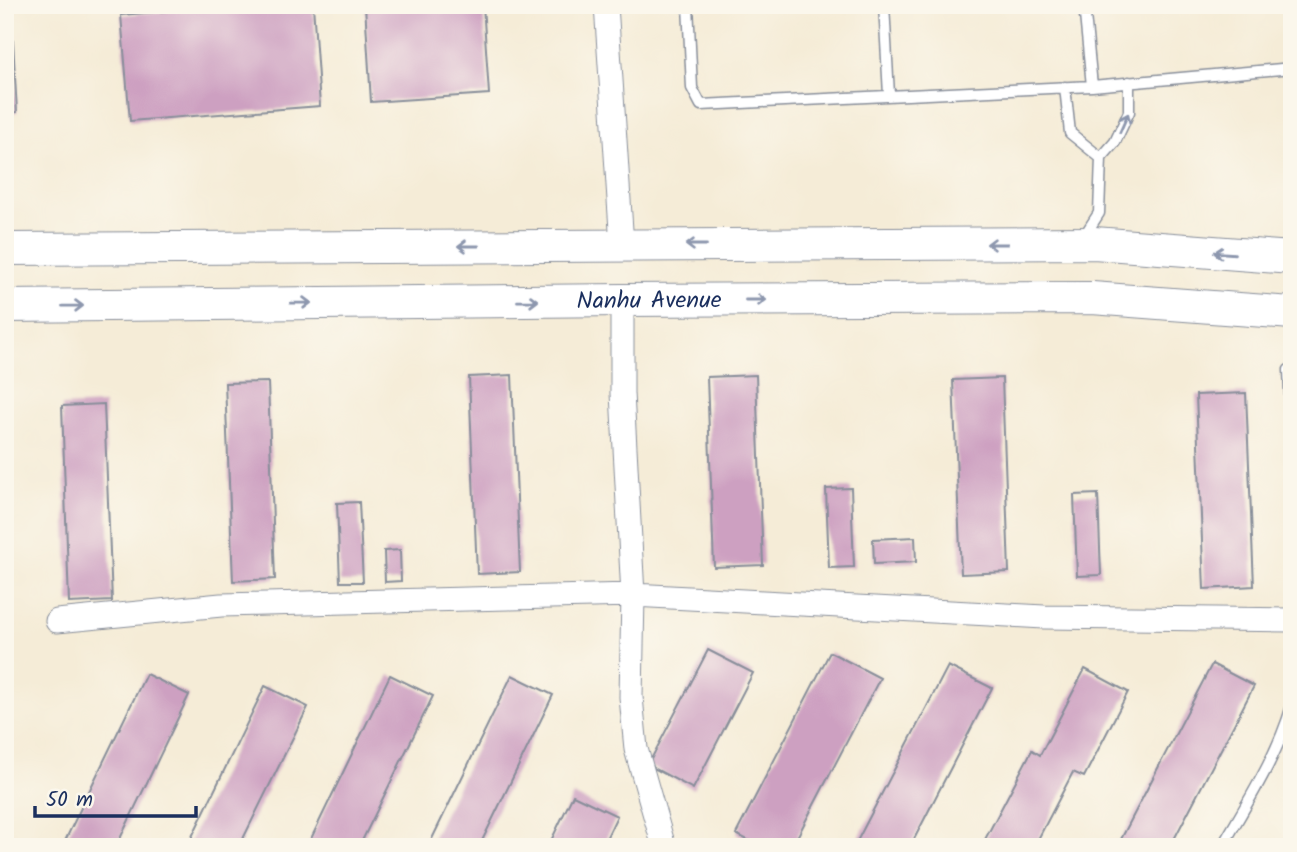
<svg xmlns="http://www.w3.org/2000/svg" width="1297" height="852" viewBox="0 0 1297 852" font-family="Kalam,sans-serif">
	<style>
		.building { fill: #cda0c1 }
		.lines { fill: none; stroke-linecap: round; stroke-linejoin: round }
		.lane-casing { stroke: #888e9a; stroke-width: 13 }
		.street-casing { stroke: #888e9a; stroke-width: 25 }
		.secondary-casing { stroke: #888e9a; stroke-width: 34 }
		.lane { stroke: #fff; stroke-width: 10 }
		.street { stroke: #fff; stroke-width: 23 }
		.secondary { stroke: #fff; stroke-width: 32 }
		.oneway { stroke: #8d97ae }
		.labels { text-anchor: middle; stroke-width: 5; stroke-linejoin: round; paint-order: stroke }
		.street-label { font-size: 24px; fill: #1b2f5e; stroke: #fbf7ec }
	</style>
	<rect width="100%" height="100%" fill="#fbf7ec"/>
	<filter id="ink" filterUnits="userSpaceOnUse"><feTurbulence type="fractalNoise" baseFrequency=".0143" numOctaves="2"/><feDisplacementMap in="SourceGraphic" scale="14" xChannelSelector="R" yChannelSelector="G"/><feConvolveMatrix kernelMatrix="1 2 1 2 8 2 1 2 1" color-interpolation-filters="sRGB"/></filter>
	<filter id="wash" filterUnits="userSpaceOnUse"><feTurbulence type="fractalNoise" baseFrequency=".00686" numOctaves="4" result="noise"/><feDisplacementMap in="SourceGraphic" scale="28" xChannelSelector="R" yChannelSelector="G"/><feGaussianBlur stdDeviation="1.57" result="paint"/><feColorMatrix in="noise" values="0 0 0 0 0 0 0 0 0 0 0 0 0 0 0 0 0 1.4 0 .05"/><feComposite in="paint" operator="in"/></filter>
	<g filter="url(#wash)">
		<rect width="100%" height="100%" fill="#f5ecd7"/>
		<g id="blocks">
			<path class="building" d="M236 5H313L320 106 130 121 121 15Z
				M365 5H483L489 94 371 102Z
				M13 41 17 112 5 113V42Z
				M512 375 520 572 477 574 469 377Z
				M756 375 763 565 714 567 707 377Z
				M1002 378 1009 572 961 574 953 380Z
				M268 382 275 579 233 581 225 383Z
				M1246 393 1254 586 1204 589 1196 395Z
				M104 404 112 601 69 603 62 406Z
				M851 488 854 567 829 568 826 489Z
				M1098 494 1101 575 1077 576 1074 495Z
				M359 502 363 582H340L337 503Z
				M915 537 916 562 874 564 873 539Z
				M400 550 401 581 385 582 384 551Z
				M708 650 753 673 693 789 648 765Z
				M830 652 880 678 792 847H761L736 834Z
				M1212 664 1254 686 1170 847H1110L1113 842 1118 845Z
				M948 666 992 688 928 812 910 847H854Z
				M1085 669 1128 692 1084 777 1073 772 1034 847H981L1032 750 1040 755Z
				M146 674 189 695 116 847H62Z
				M390 675 433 696 359 847H307Z
				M512 675 553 695 479 847H428Z
				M265 686 308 707 239 847H187Z
				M573 795 617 816 602 847H548Z"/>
		</g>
	</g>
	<g filter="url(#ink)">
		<use href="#blocks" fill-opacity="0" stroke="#888e9a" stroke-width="2"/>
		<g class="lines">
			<defs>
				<path id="lane" d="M688 5 692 88 701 105 1092 86
					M884 5 889 95
					M1084 5 1092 86 1292 68
					M1065 87 1070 133 1101 158
					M1083 238 1099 213 1101 158 1115 142 1129 112V82
					M1289 370 1292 440
					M1222 847C1248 801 1277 757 1292 706"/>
				<path id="street" d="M606 5 622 245
					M622 300V393L633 595 631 697 636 749 664 847
					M57 621 221 605 633 595 1044 617 1292 620"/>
				<g id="secondary">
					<path d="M5 249 1094 243 1292 258"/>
					<path id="s1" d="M5 306 622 300 1092 298 1292 313"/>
				</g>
			</defs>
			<use href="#lane" class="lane-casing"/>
			<use href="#street" class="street-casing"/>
			<use href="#secondary" class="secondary-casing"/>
			<use href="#lane" class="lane"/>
			<use href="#street" class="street"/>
			<use href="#secondary" class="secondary"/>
		</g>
		<defs><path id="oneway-shaft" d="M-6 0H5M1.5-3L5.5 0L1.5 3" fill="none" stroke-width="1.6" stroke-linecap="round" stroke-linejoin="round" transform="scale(1.75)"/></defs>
		<g class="oneway">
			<use href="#oneway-shaft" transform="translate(1124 123) rotate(-66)"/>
			<use href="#oneway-shaft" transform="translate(997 244) rotate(180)"/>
			<use href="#oneway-shaft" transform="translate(696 245) rotate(180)"/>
			<use href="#oneway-shaft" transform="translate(468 246) rotate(180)"/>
			<use href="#oneway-shaft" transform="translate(1224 253) rotate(-176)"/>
			<use href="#oneway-shaft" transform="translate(756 300)"/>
			<use href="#oneway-shaft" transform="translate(528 301) rotate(-1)"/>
			<use href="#oneway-shaft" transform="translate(301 303) rotate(-1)"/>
			<use href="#oneway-shaft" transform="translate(73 306) rotate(-1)"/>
		</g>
	</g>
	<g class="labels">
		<g class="street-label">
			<text dy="8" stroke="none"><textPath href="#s1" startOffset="644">Nanhu Avenue</textPath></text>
		</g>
	</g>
	<rect width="1297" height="852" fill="none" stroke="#fbf7ec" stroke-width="28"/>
	<path d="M35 806v10h161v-10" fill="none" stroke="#1b2f5e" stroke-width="3.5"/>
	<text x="46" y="806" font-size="21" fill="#1b2f5e" stroke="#fbf7ec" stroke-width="5" paint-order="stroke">50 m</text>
</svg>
